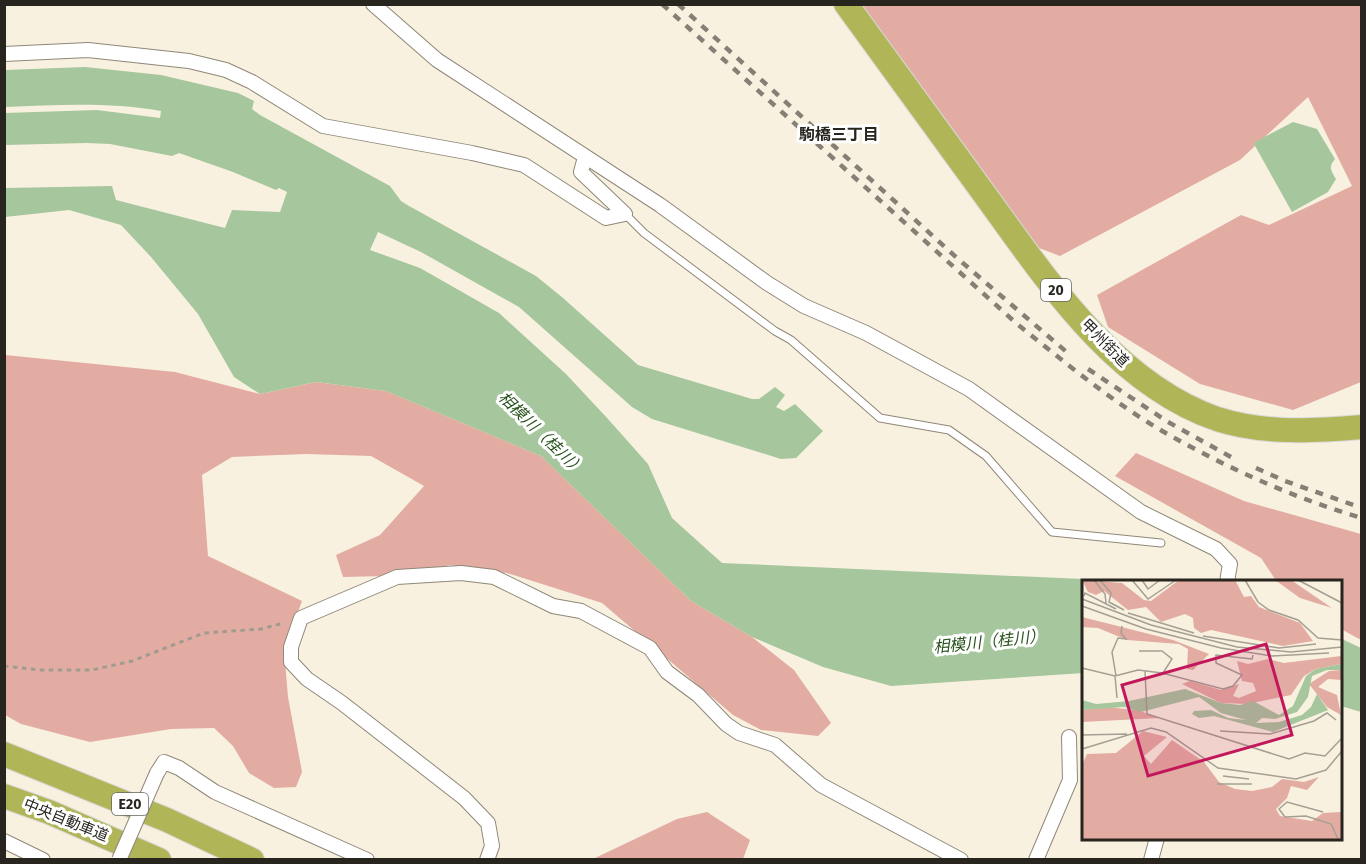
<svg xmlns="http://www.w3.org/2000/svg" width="1366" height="864" viewBox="0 0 1366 864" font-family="'Fira Sans','Noto Sans JP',sans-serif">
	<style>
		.forest { fill: #e3aca2 }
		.water { fill: #a6c69d }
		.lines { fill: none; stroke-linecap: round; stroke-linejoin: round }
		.lane-casing { stroke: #8f8778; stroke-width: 9 }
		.street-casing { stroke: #8f8778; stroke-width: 16 }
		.highway-casing { stroke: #d8d8d7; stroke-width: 26 }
		.path { stroke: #a09b8e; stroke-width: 3; stroke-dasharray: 4.5 4.5; stroke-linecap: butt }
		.lane { stroke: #fff; stroke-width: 7 }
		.street { stroke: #fff; stroke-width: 14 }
		.highway { stroke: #b0b657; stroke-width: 24 }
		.rail { stroke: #858075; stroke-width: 4.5; stroke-dasharray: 8 8; stroke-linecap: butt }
		.street-bridge-casing { stroke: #8f8778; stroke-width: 16; stroke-linecap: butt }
		.street-bridge { stroke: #fff; stroke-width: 14 }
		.labels { text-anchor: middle; stroke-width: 6; stroke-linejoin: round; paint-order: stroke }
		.shield { fill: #fff; stroke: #686662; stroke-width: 1.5 }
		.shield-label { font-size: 14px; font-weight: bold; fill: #28251f }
		.street-label { font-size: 15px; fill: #28251f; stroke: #fff }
		.neighbourhood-label { font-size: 16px; font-weight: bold; fill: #28251f; stroke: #fff }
		.water-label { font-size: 16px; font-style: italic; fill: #27521b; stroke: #fff }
		.inset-road { fill: none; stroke: #a59f93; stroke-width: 1.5 }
		.view { fill: #c2185b; fill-opacity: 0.15; stroke: #c2185b; stroke-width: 3 }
		.inset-edge { fill: none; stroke: #28251f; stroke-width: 3 }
	</style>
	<rect width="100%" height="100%" fill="#f9f1e0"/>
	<path class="forest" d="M853 5H1361V382L1293 410 1200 384 1108 327 1097 295 1241 215 1269 225 1352 186 1308 97 1240 160 1060 256 1026 243Z
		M5 355 175 372 260 394 316 382 386 391 541 456 691 601 752 637 794 670 831 723 818 736 761 730 733 715 602 603 507 573 451 565 385 576 343 577 336 555 380 535 424 486 371 456 306 454 232 457 202 475 208 556 302 601 284 650 288 697 302 772 296 787 274 788 249 773 233 746 214 728 171 729 90 742 21 724 5 715Z
		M1136 453 1244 501 1361 534V640L1341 629 1340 582H1277L1261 558 1115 476Z
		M707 812 750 840 743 859H593L677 819Z"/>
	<path class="water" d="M85 67 161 75 238 93 254 101 252 109 260 115 390 186 401 201 409 206 536 276 563 298 638 365 752 399H759L775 387 785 395 776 407 784 411 795 404 823 431 796 458 781 459 652 419 632 407 519 307 421 252 378 232 370 250 420 268 499 313 566 374 608 419 648 464 672 518 722 563 1150 582H1084V673L891 686 823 667 752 637 691 601 541 456 386 391 316 382 260 394 234 377 198 314 151 257 121 225 69 210 5 217V188L112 186 116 200 225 228 232 210 280 212 287 192 279 188 276 190 233 172 179 153 172 156 110 144 87 143 5 145V113L97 110 160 118 161 111C109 102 57 105 5 107V70Z
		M1293 122 1317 129 1335 159C1328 167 1331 171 1336 179L1328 192 1292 212 1254 144 1255 142Z
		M1340 638 1361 648V712L1341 706Z"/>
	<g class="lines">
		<defs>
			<path id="lane" d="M625 214 644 233 775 331 791 340 880 418 949 430 986 456 1052 532 1161 543"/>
			<path id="street" d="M373 4 437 60 660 205 767 283 804 306 866 333 969 389 1141 512 1216 549 1230 564 1227 582
				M4 54 88 50 189 61 226 70 252 82 323 126 472 153 524 165 606 218 625 214
				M585 157 581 172 625 214
				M157 773 164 762 179 768 215 792 367 860
				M4 841 43 860
				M487 860 492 846 488 823 464 798 342 703 307 679 291 662V647L301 618 397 577 461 573 494 577 553 606 581 611 650 648 667 672 698 695 726 724 739 733 775 745 821 785 961 860
				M1036 860 1070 780 1069 737
				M1151 860 1157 838"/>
			<path id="highway" d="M846 4C890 64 934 124 977 184 1041 271 1110 382 1217 419 1264 434 1313 431 1362 427
				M4 754 167 820 252 860
				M4 796 49 812 159 860"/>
		</defs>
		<use href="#lane" class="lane-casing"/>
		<use href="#street" class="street-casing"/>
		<use href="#highway" class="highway-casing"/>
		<path class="path" d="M4 666 40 670H92L132 661 204 633 261 629 284 623"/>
		<use href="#lane" class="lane"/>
		<use href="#street" class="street"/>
		<use href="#highway" class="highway"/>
		<path class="rail" d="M662 4 1016 323C1063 361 1111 401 1164 432 1225 467 1293 498 1362 518
			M678 4 957 258 1069 354
			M1088 369 1168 422 1231 457
			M1256 468 1285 481 1362 508"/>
		<defs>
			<path id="street-bridge" d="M119 860 157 773"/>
		</defs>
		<use href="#street-bridge" class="street-bridge-casing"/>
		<use href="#street-bridge" class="street-bridge"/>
	</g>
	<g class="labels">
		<g class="shield">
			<rect x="1041" y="279" width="30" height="22" rx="4.5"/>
			<rect x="112" y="793" width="36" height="22" rx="4.5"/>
		</g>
		<g class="shield-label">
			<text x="1056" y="295">20</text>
			<text x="130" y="809">E20</text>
		</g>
		<g class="street-label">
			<text transform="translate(1105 343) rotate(45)" y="5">甲州街道</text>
			<text transform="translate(66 820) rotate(22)" y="5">中央自動車道</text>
		</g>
		<g class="neighbourhood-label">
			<text x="839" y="140">駒橋三丁目</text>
		</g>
		<g class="water-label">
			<text transform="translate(542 433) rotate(44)" y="6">相模川（桂川）</text>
			<text transform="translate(989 641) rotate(-6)" y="6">相模川（桂川）</text>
		</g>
	</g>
	<g transform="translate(1082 580)">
		<rect width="260" height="260" fill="#f9f1e0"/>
		<path d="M0 0 40 3 62 20 69 21 97 0H153L162 17 169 16 177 27 218 43 231 61 201 66 129 50 119 53 112 48 111 38 103 34 79 42 64 27 46 30 22 11 14 15 6 12ZM193 0H209L250 28 218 18ZM0 37 91 60 127 74 111 90 105 89 106 69 97 64 45 60 16 48 0 47ZM259 76V84L234 89 222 96 209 115 165 124 139 123 100 104 108 101 139 110 157 104 151 116 157 118 174 111 171 103 160 101 155 81 166 84 186 79 202 83ZM259 90V100L246 99 236 107 255 115 259 135 245 127 227 104 247 91ZM24 127 55 130 78 138 0 142V130ZM61 151 85 157 62 176 69 184 90 160 122 182 137 202 153 209 170 211 190 207 200 199 222 202 237 197 225 210 209 206 205 218 194 229 198 236 230 241 241 233 259 232V259H0V185L5 174 34 173Z" fill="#e3aca2"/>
		<path d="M259 84V90H245L230 96 226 117 215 132 193 139 180 138 174 143 197 142 220 135 229 127 235 114 246 130 191 152 132 136 117 138 110 134 112 131 129 130 146 138 164 140 139 133 117 117 59 132 42 127 0 130V120L14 124 47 121 103 109 139 123 158 125 171 121 197 135 211 126 224 96 234 89Z" fill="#a6c69d"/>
		<path class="inset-road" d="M12 0 23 14 24 23M18 0 29 13 27 22 42 30M50 0 66 19 94 0M60 0 66 9 78 0M163 0 176 22 187 30 216 40 236 58 260 60M216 0 260 23M2 16 3 13 34 29M0 19 69 45 155 67 209 72 260 67M0 26 64 49 139 68 190 76 247 73M46 33 112 53M121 56 197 68 234 64M57 71H80L90 79 81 93M0 88 33 96 56 90 80 93 141 109 151 106 160 95 134 83V75L170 79 171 75M63 91 65 134 207 179 223 173 243 176 260 158M33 96 35 118M34 96 30 72 36 58 44 59 39 53 40 46M138 151 188 154 232 141 245 133 254 140M0 155 45 154M0 169 69 148 84 152 136 188 214 199 244 190 260 171M141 196 167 199M135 204H170M241 232 205 222 197 229 203 237 224 236 249 244 256 259"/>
		<path class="view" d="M184 64 210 155 66 196 40 105Z"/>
		<rect width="260" height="260" class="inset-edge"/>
	</g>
	<rect width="1366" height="864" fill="none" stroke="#28251f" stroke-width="12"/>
</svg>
